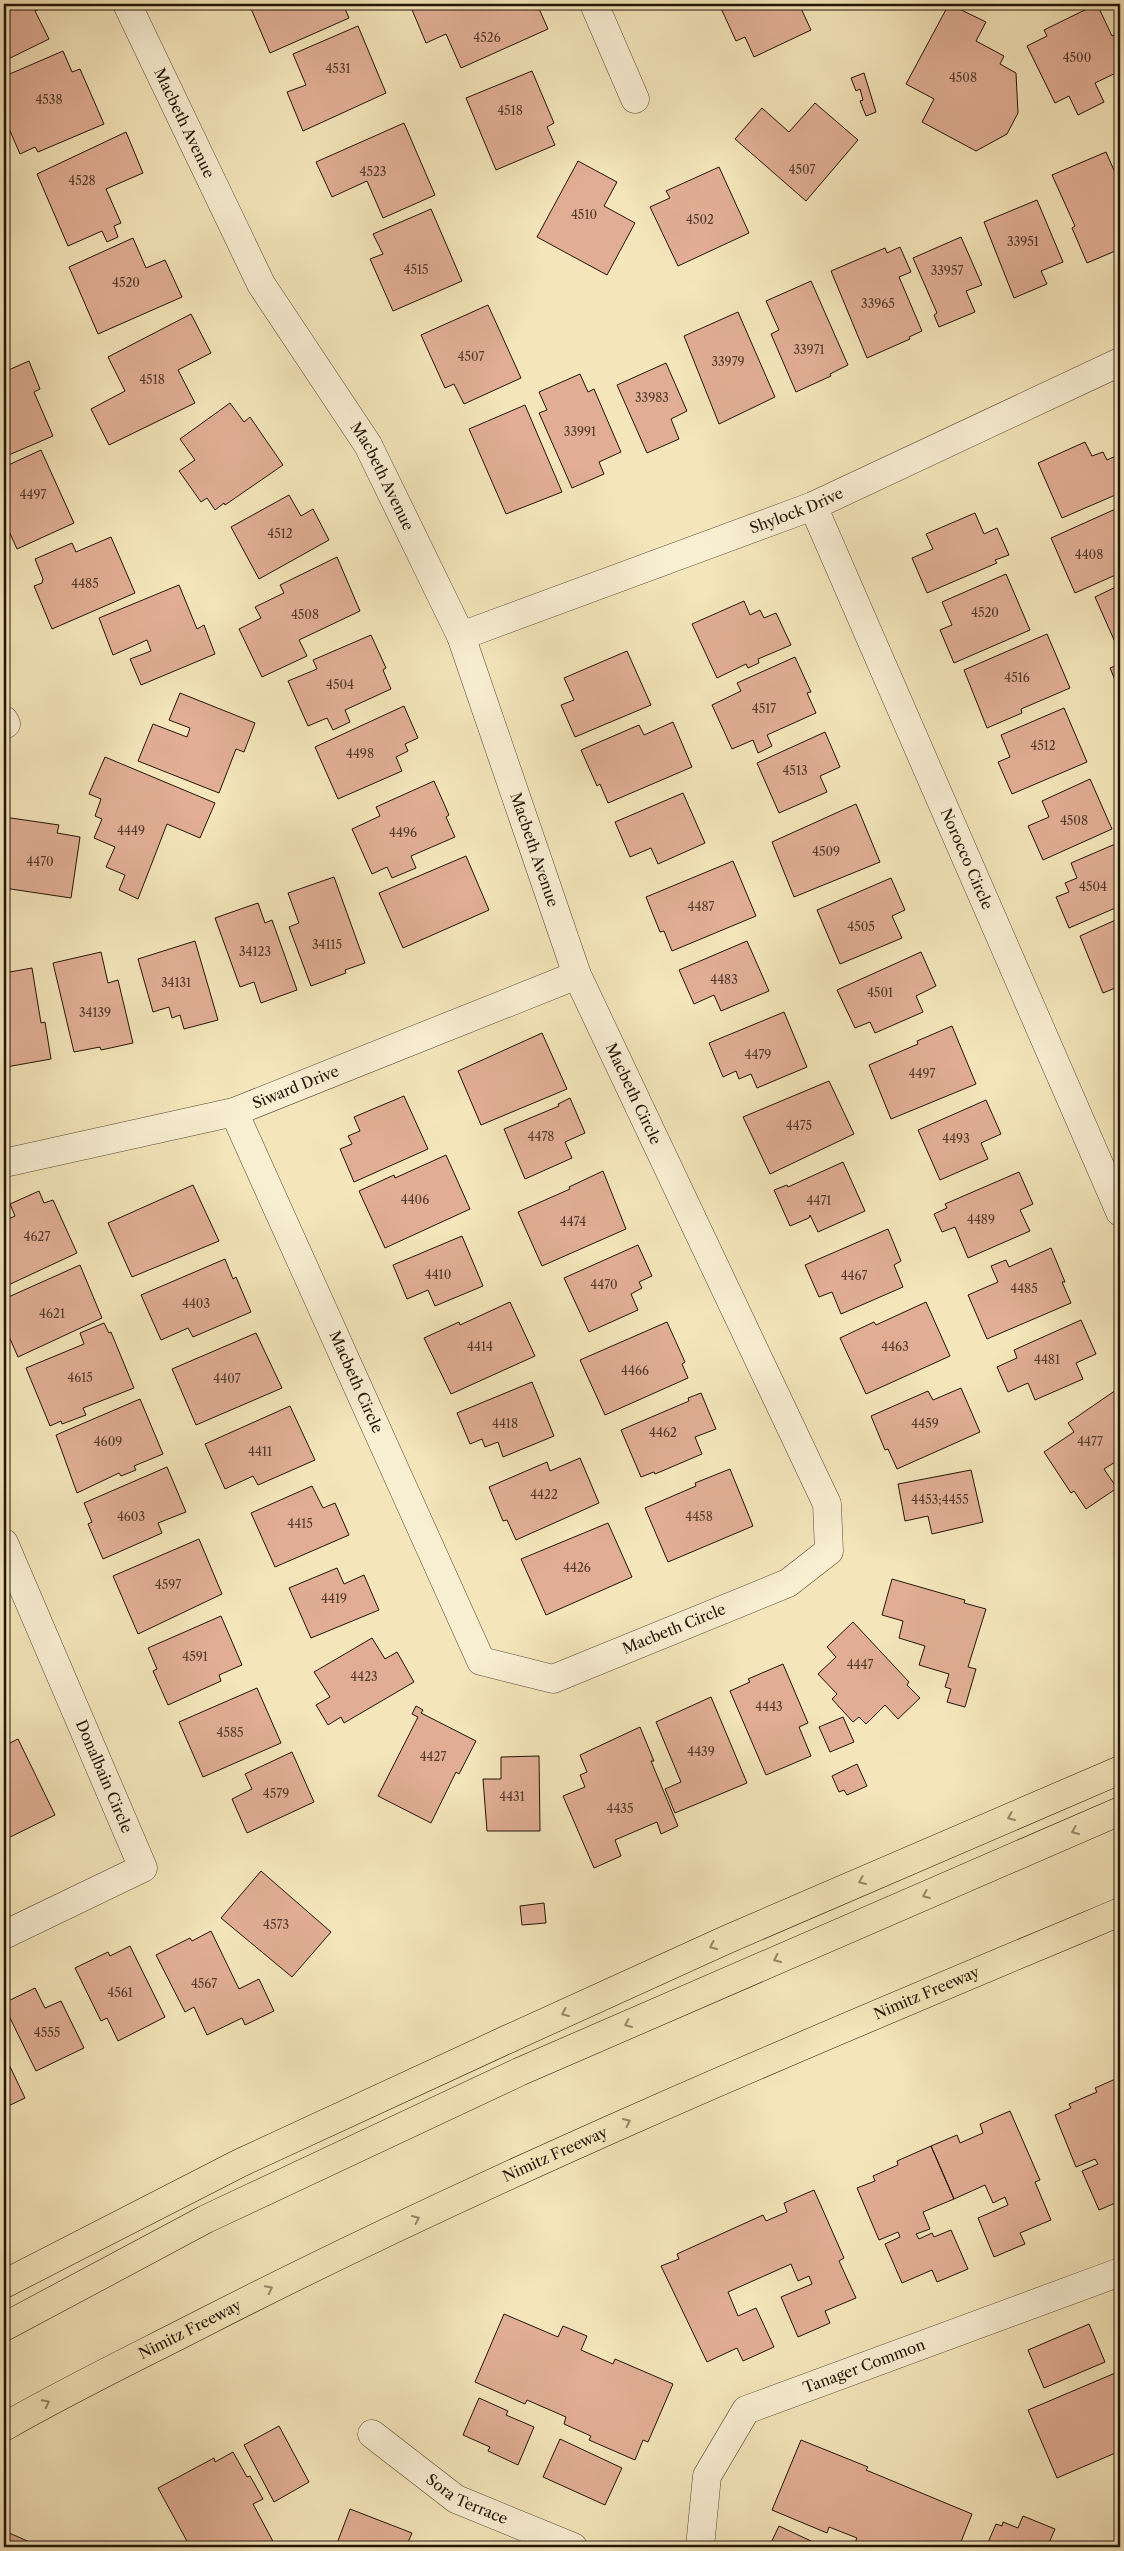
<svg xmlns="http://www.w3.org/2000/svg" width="1124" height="2551" viewBox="0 0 1124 2551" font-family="'Libre Caslon Text',serif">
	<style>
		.building { fill: #e1ae95; stroke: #221508 }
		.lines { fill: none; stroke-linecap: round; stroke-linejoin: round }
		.minor-casing { stroke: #564934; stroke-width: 29 }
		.motorway-casing { stroke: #221508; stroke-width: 29 }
		.minor { stroke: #f8eed2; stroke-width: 28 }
		.motorway { stroke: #f4e5ba; stroke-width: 28 }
		.oneway { stroke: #96876a }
		.labels { text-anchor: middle; stroke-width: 4; stroke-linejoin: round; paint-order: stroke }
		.number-label { font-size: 12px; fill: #523b2b }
		.street-label { font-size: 15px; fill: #221508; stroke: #f8eed2 }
	</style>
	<rect width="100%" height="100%" fill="#f4e5ba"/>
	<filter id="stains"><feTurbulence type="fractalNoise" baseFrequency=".004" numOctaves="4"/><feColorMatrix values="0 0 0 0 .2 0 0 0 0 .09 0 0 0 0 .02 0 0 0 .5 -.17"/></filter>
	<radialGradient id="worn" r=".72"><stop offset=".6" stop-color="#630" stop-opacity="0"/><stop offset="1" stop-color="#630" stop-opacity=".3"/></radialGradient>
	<path class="building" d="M4 4H50L35 11 49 39 4 61Z
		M249 4H343L349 18 270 53Z
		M412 4H495L497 10 511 4H537L548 29 461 68 446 34 426 43 410 5Z
		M719 4H799L811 30 754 57 745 37 736 41Z
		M949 4 986 22 976 41 1004 56 1000 64 1016 73 1018 113 1007 134 976 151 922 122 934 99 906 84Z
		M1097 4 1112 36 1120 32V71L1095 83 1104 102 1078 115 1069 96 1055 103 1027 46 1047 36 1044 30Z
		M358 26 386 93 303 131 287 92 306 85 293 54Z
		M63 51 72 72 80 69 104 124 38 152 35 147 20 154 4 117V84L8 82 5 76Z
		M532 71 554 123 547 127 555 145 496 170 466 98Z
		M864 73 876 112 866 116 860 101 863 100 860 89 856 91 851 78Z
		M815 103 858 140 806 201 735 139 762 108 789 132Z
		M404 123 435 195 383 218 367 181 332 197 316 162Z
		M126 132 143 173 106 189 121 223 114 226 118 237 107 242 102 231 68 246 37 174Z
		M1106 152 1120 184V249L1087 263 1072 228 1075 226 1052 175Z
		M578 161 617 182 604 206 635 223 607 275 537 237Z
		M719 167 749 233 678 266 650 207 670 198 666 191Z
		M1037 200 1063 262 1041 271 1047 284 1014 298 984 222Z
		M431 209 462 281 393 311 370 259 383 254 373 234Z
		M961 237 982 285 966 291 975 312 939 327 934 315 937 313 913 258Z
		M133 238 146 268 165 260 182 297 98 334 69 267Z
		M900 247 911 272 899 277 922 331 909 337 910 339 867 358 831 271 885 248 887 253Z
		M811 281 848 365 830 374 831 376 796 392 771 334 779 330 766 301Z
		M488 305 521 378 464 404 454 384 445 388 421 335Z
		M738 312 775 397 719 424 684 336Z
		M191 314 211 353 178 370 195 403 109 445 91 409 125 391 108 357Z
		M29 361 40 389 34 392 53 436 4 457V372Z
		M666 363 687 411 671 419 679 439 647 453 617 385Z
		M580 374 588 392 594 389 621 452 599 462 604 474 572 488 539 413 547 410 539 392Z
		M230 403 244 422 250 417 283 465 225 505 224 503 215 510 207 498 201 502 179 471 195 460 180 439Z
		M525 405 562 492 506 514 469 429Z
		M1085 442 1092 456 1103 452 1107 460 1120 454V493L1062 518 1038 463Z
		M41 450 74 523 17 549 8 529 4 531V467Z
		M289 495 301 516 313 509 329 540 259 579 231 527Z
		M1120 507V573L1075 593 1051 538Z
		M975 513 984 534 997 528 1009 555 995 560 997 563 927 593 912 558 933 549 926 534Z
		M111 537 135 593 52 629 34 586 42 583 43 579 35 559 72 543 76 552Z
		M337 557 360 611 299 640 307 656 262 677 239 629 261 618 255 607 284 593 280 585Z
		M1006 574 1030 630 954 663 940 630 952 625 942 602Z
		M179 585 197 629 204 625 215 654 141 685 130 659 151 651 147 640 113 655 99 618Z
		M1120 585V650L1119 651 1095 597Z
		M744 601 750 615 760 610 764 618 776 613 791 645 758 659 759 663 748 668 746 664 717 678 692 624Z
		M1047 634 1070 688 1021 709 1022 713 987 728 964 670Z
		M371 635 386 668 383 670 391 689 345 710 350 722 333 730 327 718 308 726 288 681 317 669 313 660Z
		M627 651 651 705 575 737 561 705 574 700 564 678Z
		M795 657 811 692 807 693 816 713 767 735 772 746 758 753 753 740 732 749 712 705 741 691 737 683Z
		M1120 664V692L1110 668Z
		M180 693 255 723 244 752 236 749 219 793 138 761 153 724 187 737 190 728 169 720Z
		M404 706 418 738 405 744 408 751 396 757 402 771 338 799 315 747Z
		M1064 708 1087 762 1012 794 998 762 1010 757 1001 735Z
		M673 722 692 767 608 803 600 784 597 786 581 750 639 725 644 735Z
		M825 732 840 767 820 776 827 792 779 813 757 763Z
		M105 757 215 803 200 838 167 824 138 899 119 890 125 875 106 867 115 847 94 838 102 819 95 816 101 799 89 794Z
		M1090 779 1112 829 1043 860 1028 826 1049 817 1042 801Z
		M434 781 449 815 446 817 455 837 411 856 416 868 392 878 387 867 372 874 352 829 380 816 376 807Z
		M683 793 705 843 658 864 651 848 630 857 615 822Z
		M856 804 880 862 794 897 772 842Z
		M4 817 59 825 57 833 80 837 71 898 4 888Z
		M1120 842V906L1069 928 1056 897 1069 892 1065 883 1077 878 1071 863Z
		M466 856 489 910 403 948 379 893Z
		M733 861 756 916 672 951 664 931 660 932 646 897Z
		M334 877 365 963 345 970 346 973 311 986 289 927 299 923 288 893Z
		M891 878 905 910 892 916 902 938 840 964 817 910Z
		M258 903 265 923 272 920 297 990 261 1003 254 982 240 987 215 918Z
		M1120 918V986L1103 993 1080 936Z
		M195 941 218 1020 184 1029 180 1015 172 1018 169 1007 153 1012 138 959Z
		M747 941 769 991 721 1011 714 995 694 1004 679 970Z
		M101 952 108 983 118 980 133 1043 101 1050 100 1047 74 1052 53 963Z
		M921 952 936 986 916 996 923 1012 875 1033 870 1022 855 1028 837 990Z
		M32 968 41 1023 45 1022 51 1059 6 1067 4 1066V973Z
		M784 1012 807 1067 757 1088 751 1074 739 1079 736 1071 723 1077 709 1043Z
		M952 1026 976 1084 891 1119 869 1065 918 1044 917 1041Z
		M542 1033 567 1089 481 1125 458 1071Z
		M829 1081 854 1134 770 1174 743 1117Z
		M404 1096 428 1149 354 1182 340 1149 352 1144 348 1136 360 1131 354 1117Z
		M570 1098 585 1133 565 1142 572 1158 525 1179 504 1129 559 1106 558 1104Z
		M986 1100 1001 1134 981 1143 988 1159 940 1180 918 1130Z
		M446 1155 470 1209 385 1248 359 1191 394 1175 395 1178Z
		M843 1162 865 1211 818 1232 810 1215 809 1218 790 1226 774 1190 787 1185 788 1187Z
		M603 1171 626 1229 542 1266 518 1212 570 1189 569 1187Z
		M1019 1172 1033 1204 1020 1210 1030 1231 968 1258 955 1227 942 1232 934 1214 947 1208 945 1204Z
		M193 1185 219 1241 132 1277 108 1223Z
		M39 1191 44 1203 53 1200 77 1253 4 1287V1221L15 1216 10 1204Z
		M888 1229 901 1261 894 1265 903 1287 841 1314 832 1292 819 1297 805 1265Z
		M462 1236 483 1286 435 1306 428 1290 407 1299 393 1265Z
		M638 1245 652 1276 639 1282 642 1288 631 1294 638 1310 589 1332 564 1278Z
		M1051 1248 1065 1282H1062L1071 1303 987 1339 968 1295 998 1282 991 1266 1006 1260 1009 1267Z
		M225 1259 233 1279 236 1277 251 1312 193 1337 188 1328 161 1340 141 1295Z
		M80 1265 102 1318 18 1357 4 1325 6 1322 4 1317V1299Z
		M510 1302 535 1356 451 1394 424 1338 459 1322 460 1325Z
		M926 1302 950 1356 866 1394 840 1338 874 1322 876 1325Z
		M1081 1320 1096 1354 1076 1363 1083 1379 1035 1400 1028 1383 1008 1392 997 1367 1017 1358 1014 1350Z
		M667 1322 685 1362 682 1364 688 1378 605 1415 580 1360Z
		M104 1323 109 1333 111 1332 134 1388 83 1408 86 1415 62 1424 61 1421 50 1426 26 1368 84 1344 80 1333Z
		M256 1333 282 1388 196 1425 172 1369Z
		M532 1382 554 1436 503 1457 498 1442 485 1447 482 1439 470 1444 457 1413Z
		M961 1388 980 1432 897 1469 888 1449 885 1450 871 1416 928 1391 933 1400Z
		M1116 1390 1120 1396V1459L1104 1469 1117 1488 1086 1509 1074 1491 1071 1493 1044 1452 1074 1432 1068 1423Z
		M701 1393 716 1429 695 1437 702 1454 655 1474 654 1472 641 1477 621 1430 689 1401 688 1398Z
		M140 1399 163 1454 134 1466 136 1470 121 1476 119 1473 77 1493 56 1435Z
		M290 1406 315 1460 258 1485 253 1476 225 1489 205 1444Z
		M580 1458 599 1503 516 1540 507 1520 503 1521 489 1487 547 1462 550 1471Z
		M167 1467 186 1512 158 1523 162 1533 103 1559 88 1524 92 1522 84 1503Z
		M730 1469 753 1526 668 1562 645 1508 696 1486 695 1483Z
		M971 1470 983 1522 932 1534 928 1516 905 1521 898 1484Z
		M312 1486 323 1508 335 1503 349 1535 275 1567 251 1513Z
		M608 1523 632 1577 546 1615 521 1559Z
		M199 1539 222 1594 138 1634 113 1576Z
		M337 1568 344 1584 364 1575 379 1610 311 1638 289 1588Z
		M892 1579 965 1600 964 1603 986 1609 968 1667 976 1669 965 1707 947 1702 951 1689 945 1687 949 1674 919 1665 925 1646 899 1638 903 1621 882 1615Z
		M221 1616 242 1665 219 1675 221 1681 168 1705 153 1671 157 1669 148 1648Z
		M853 1622 909 1682 907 1685 920 1698 898 1719 885 1705 866 1724 859 1717 853 1722 832 1699 837 1694 818 1674 836 1657 827 1647Z
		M1117 1628H1120V1650H1115Z
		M372 1638 385 1659 397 1652 414 1682 344 1723 341 1717 328 1725 316 1705 330 1697 314 1672Z
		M783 1664 808 1723 799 1727 811 1756 766 1775 730 1691 750 1682 748 1679Z
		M257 1688 281 1743 203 1777 179 1722Z
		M711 1697 747 1783 675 1813 665 1789 681 1782 656 1722Z
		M416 1706 423 1710 421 1713 476 1741 459 1774 456 1772 431 1823 378 1796 418 1717 412 1714Z
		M843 1717 854 1742 830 1752 819 1727Z
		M640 1727 654 1761H651L678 1826 661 1834 657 1822 615 1840 621 1856 594 1868 563 1796 585 1787 580 1775 587 1772 580 1755Z
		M18 1739 55 1815 4 1840V1746Z
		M292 1752 314 1802 247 1833 232 1799 252 1789 245 1774Z
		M539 1756 540 1831H487L483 1779H501V1757Z
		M857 1764 867 1786 847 1795 844 1790 839 1792 832 1776Z
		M261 1871 331 1932 292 1977 221 1918Z
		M544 1903 546 1923 522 1925 520 1906Z
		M211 1931 239 1989 259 1979 274 2011 245 2025 242 2018 207 2035 194 2007 185 2012 156 1955 190 1938 192 1941Z
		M130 1946 165 2017 118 2041 107 2018 101 2021 75 1968 108 1952 110 1956Z
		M35 1988 45 2008 61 2001 84 2048 36 2071 9 2016 6 2018 4 2012V2003Z
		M4 2054 25 2098 4 2108Z
		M1120 2077V2160L1115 2161 1120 2170V2201L1099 2210 1082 2171 1098 2164 1095 2159 1076 2167 1055 2115 1071 2108 1069 2104 1097 2092 1095 2088Z
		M1010 2111 1040 2180 1035 2182 1051 2220 1020 2233 1025 2244 994 2257 978 2218 1008 2205 1005 2197 993 2203 985 2185 954 2199 931 2146 957 2135 960 2143 983 2133 980 2124Z
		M931 2146 954 2199 923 2212 930 2229 916 2234 919 2239 932 2233 934 2237 951 2230 968 2269 937 2282 932 2270 902 2283 885 2244 900 2237 898 2232 879 2240 857 2188 875 2181 873 2176 898 2165 897 2161Z
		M814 2190 844 2258 839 2261 856 2298 825 2311 830 2323 798 2337 781 2297 812 2284 809 2276 798 2281 791 2264 728 2292 738 2316 756 2308 774 2347 743 2361 737 2348 707 2362 661 2266 679 2259 677 2254 763 2215 766 2221 787 2212 784 2203Z
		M504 2314 558 2337 563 2326 587 2336 581 2350 613 2364 615 2359 673 2384 648 2442 643 2440 635 2460 589 2440 591 2436 564 2424 566 2417 527 2400 525 2404 475 2382Z
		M1089 2324 1105 2362 1044 2388 1028 2350Z
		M1120 2371V2451L1057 2478 1028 2410Z
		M479 2398 508 2411 506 2415 534 2427 518 2465 488 2451 490 2447 463 2435Z
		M279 2426 309 2482 274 2502 244 2445Z
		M560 2439 622 2468 605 2505 543 2477Z
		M801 2440 868 2467 866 2470 972 2514 959 2547H853L857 2538 829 2527 827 2533 772 2510Z
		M233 2452 247 2477 250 2476 263 2499 253 2504 276 2547H184L183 2545 188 2543 158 2488 214 2458 215 2462Z
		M350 2509 412 2533 406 2547 336 2546Z
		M1023 2516 1055 2529 1049 2543 1059 2547H986L996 2524 1002 2526 1003 2522 1018 2528Z
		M779 2526 811 2541 809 2545 813 2547H769Z
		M7 2532 41 2547H4Z"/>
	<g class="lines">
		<defs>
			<g id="minor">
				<path id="s1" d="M127 4 261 284 368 445 461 636 577 975 827 1504 829 1551 788 1583 553 1679 481 1661 234 1112"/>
				<path d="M594 4 635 99"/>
				<path id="s2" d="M813 506 1120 1212"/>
				<path id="s3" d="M461 636 813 506 1120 362"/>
				<path d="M4 720 6 724"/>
				<path id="s4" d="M4 1163 234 1112 577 975"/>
				<path id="s5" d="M4 1543 143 1868 4 1935"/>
				<path id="s6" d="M372 2434 456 2499 573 2547"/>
				<path id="s7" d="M700 2547 707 2476 746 2410 1120 2272"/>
			</g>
			<g id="motorway">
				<path d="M4 2284 240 2163 506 2040 728 1939 1120 1770"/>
				<path d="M4 2327 206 2219 519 2072 1120 1811"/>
				<path id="s8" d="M4 2427C70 2389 139 2356 207 2321 504 2169 812 2041 1120 1912"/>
			</g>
		</defs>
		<use href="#minor" class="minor-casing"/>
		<use href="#motorway" class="motorway-casing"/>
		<use href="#minor" class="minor"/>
		<use href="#motorway" class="motorway"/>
	</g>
	<defs><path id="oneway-chevron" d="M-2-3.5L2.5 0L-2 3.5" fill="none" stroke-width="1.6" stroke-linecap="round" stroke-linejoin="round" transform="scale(1.25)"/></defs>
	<g class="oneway">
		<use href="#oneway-chevron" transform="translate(1011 1817) rotate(157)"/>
		<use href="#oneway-chevron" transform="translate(1075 1831) rotate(157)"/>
		<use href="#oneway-chevron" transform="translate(862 1881) rotate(157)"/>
		<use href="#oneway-chevron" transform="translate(926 1895) rotate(157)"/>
		<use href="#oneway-chevron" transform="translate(713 1946) rotate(156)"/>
		<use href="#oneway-chevron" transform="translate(777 1959) rotate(156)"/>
		<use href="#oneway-chevron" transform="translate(565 2013) rotate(156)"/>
		<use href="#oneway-chevron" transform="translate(628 2024) rotate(156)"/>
		<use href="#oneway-chevron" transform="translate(627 2122) rotate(-24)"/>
		<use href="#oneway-chevron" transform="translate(416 2219) rotate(-25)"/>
		<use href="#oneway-chevron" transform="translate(269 2289) rotate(-27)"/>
		<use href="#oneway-chevron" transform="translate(46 2403) rotate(-27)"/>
	</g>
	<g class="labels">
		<g class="number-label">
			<text x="487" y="42">4526</text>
			<text x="1077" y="62">4500</text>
			<text x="338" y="73">4531</text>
			<text x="963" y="82">4508</text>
			<text x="49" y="104">4538</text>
			<text x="510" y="115">4518</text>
			<text x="802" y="174">4507</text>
			<text x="373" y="176">4523</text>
			<text x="82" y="185">4528</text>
			<text x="584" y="219">4510</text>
			<text x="700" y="224">4502</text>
			<text x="1023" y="246">33951</text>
			<text x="416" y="274">4515</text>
			<text x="947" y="275">33957</text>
			<text x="126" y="287">4520</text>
			<text x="878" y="308">33965</text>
			<text x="809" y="354">33971</text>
			<text x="471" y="361">4507</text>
			<text x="728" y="366">33979</text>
			<text x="152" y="384">4518</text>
			<text x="652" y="402">33983</text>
			<text x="580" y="436">33991</text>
			<text x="33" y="499">4497</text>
			<text x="280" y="538">4512</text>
			<text x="1089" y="559">4408</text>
			<text x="85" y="588">4485</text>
			<text x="985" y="617">4520</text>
			<text x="305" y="619">4508</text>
			<text x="1017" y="682">4516</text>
			<text x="340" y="689">4504</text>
			<text x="764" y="713">4517</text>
			<text x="1043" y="750">4512</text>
			<text x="360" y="758">4498</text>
			<text x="795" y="775">4513</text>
			<text x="1074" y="825">4508</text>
			<text x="131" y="835">4449</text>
			<text x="403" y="837">4496</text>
			<text x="826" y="856">4509</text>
			<text x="40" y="866">4470</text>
			<text x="1093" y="891">4504</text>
			<text x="701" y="911">4487</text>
			<text x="861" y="931">4505</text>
			<text x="327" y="949">34115</text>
			<text x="255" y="956">34123</text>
			<text x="724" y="984">4483</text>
			<text x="176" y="987">34131</text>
			<text x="880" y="997">4501</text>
			<text x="95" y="1017">34139</text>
			<text x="758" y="1059">4479</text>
			<text x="922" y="1078">4497</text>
			<text x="799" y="1130">4475</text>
			<text x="541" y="1141">4478</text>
			<text x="956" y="1143">4493</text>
			<text x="415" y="1204">4406</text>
			<text x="819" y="1205">4471</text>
			<text x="981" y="1224">4489</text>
			<text x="573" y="1226">4474</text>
			<text x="37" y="1241">4627</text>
			<text x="438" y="1279">4410</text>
			<text x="854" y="1280">4467</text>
			<text x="604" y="1289">4470</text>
			<text x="1024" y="1293">4485</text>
			<text x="196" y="1308">4403</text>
			<text x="52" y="1318">4621</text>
			<text x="480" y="1351">4414</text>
			<text x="895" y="1351">4463</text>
			<text x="1047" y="1364">4481</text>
			<text x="635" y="1375">4466</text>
			<text x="80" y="1382">4615</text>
			<text x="227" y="1383">4407</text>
			<text x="505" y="1428">4418</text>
			<text x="925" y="1428">4459</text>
			<text x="663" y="1437">4462</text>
			<text x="108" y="1446">4609</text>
			<text x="1090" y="1446">4477</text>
			<text x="260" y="1456">4411</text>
			<text x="544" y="1499">4422</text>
			<text x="940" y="1504">4453;4455</text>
			<text x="131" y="1521">4603</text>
			<text x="699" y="1521">4458</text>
			<text x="300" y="1528">4415</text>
			<text x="577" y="1572">4426</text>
			<text x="168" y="1589">4597</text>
			<text x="334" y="1603">4419</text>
			<text x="195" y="1661">4591</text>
			<text x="860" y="1669">4447</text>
			<text x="364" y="1681">4423</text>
			<text x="769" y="1711">4443</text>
			<text x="230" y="1737">4585</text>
			<text x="701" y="1756">4439</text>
			<text x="433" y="1761">4427</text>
			<text x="276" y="1798">4579</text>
			<text x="512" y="1801">4431</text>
			<text x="620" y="1813">4435</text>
			<text x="276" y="1929">4573</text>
			<text x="204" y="1988">4567</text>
			<text x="120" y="1997">4561</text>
			<text x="47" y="2037">4555</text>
		</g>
		<g class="street-label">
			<text dy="5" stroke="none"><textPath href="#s1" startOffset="132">Macbeth Avenue</textPath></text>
			<text dy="5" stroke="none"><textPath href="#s1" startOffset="538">Macbeth Avenue</textPath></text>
			<text dy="5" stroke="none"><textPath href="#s3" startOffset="358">Shylock Drive</textPath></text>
			<text dy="5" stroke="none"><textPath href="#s1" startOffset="942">Macbeth Avenue</textPath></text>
			<text dy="5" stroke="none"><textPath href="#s2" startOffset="385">Norocco Circle</textPath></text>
			<text dy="5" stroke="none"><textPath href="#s4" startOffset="302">Siward Drive</textPath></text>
			<text dy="5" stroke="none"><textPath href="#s1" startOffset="1206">Macbeth Circle</textPath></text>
			<text transform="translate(356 1382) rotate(66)" y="5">Macbeth Circle</text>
			<text transform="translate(674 1629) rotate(-22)" y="5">Macbeth Circle</text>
			<text dy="5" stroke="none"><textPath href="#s5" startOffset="254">Donalbain Circle</textPath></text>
			<text dy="5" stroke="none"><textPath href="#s8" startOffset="1020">Nimitz Freeway</textPath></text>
			<text dy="5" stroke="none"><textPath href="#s8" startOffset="615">Nimitz Freeway</textPath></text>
			<text dy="5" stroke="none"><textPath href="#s8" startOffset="210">Nimitz Freeway</textPath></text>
			<text dy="5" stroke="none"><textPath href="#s7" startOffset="274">Tanager Common</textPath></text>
			<text dy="5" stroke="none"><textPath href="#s6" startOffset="116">Sora Terrace</textPath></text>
		</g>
	</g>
	<rect width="1124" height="2551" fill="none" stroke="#f4e5ba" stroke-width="20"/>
	<rect x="5" y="5" width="1114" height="2541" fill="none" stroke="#221508" stroke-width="2.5"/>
	<rect x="10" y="10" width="1104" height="2531" fill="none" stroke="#221508"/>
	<rect width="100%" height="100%" filter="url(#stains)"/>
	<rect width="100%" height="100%" fill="url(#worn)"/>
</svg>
